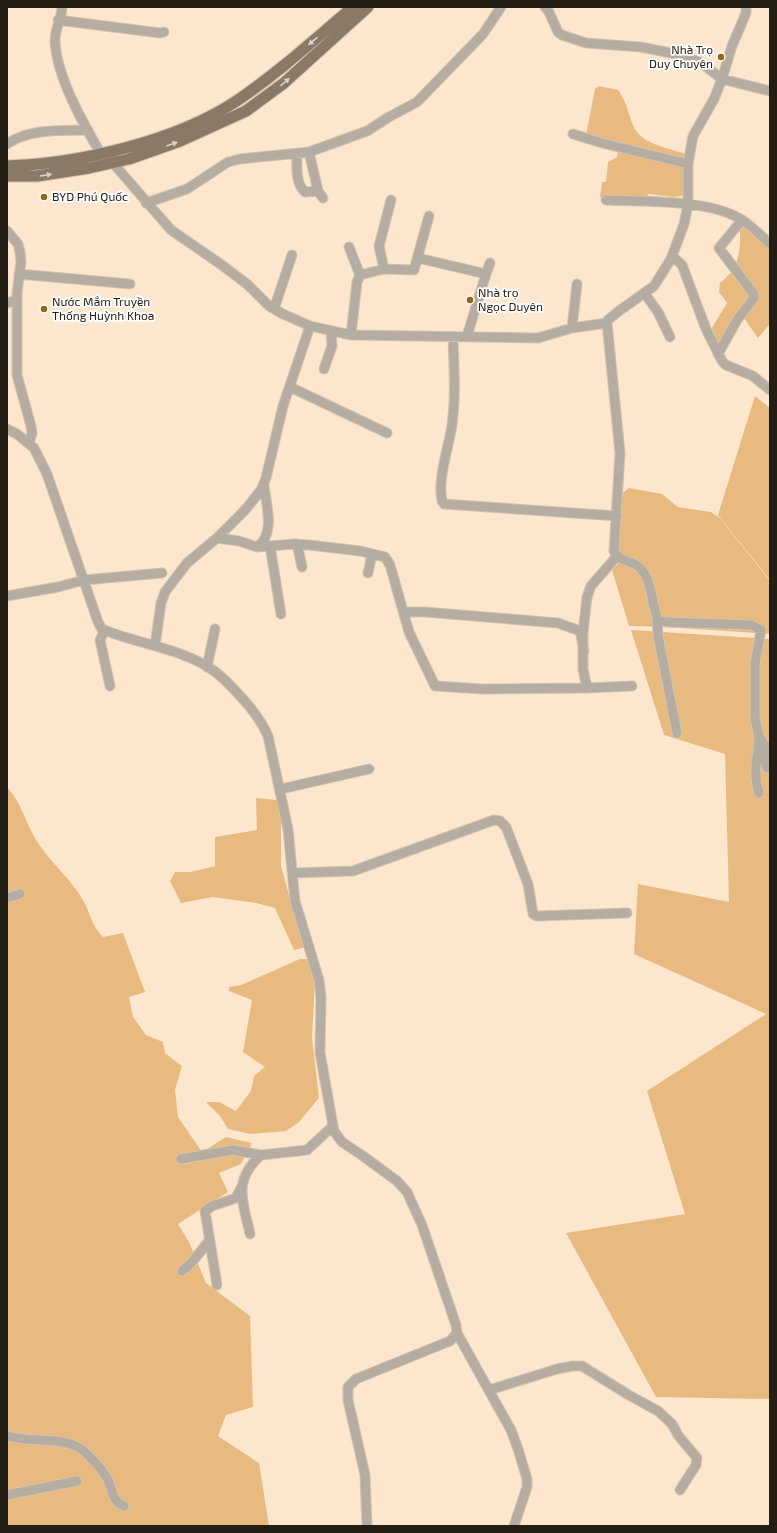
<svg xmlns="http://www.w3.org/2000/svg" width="777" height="1533" viewBox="0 0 777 1533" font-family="'Exo 2',sans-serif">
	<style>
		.green { fill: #e9ba80 }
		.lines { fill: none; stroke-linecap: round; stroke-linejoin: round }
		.minor-casing { stroke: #d5c3ac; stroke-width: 11 }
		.major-casing { stroke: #d5c3ac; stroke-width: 13 }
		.minor { stroke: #b6ada2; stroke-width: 9 }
		.major { stroke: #8a7966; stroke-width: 11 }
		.oneway { fill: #d6d0c9 }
		.poi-dot { fill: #976518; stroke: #fff; stroke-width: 1.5 }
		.labels { text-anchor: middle; stroke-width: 3.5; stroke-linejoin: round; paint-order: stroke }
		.poi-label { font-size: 12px; fill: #241d13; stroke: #fff; text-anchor: start }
	</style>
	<rect width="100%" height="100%" fill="#fce7ce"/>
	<path class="green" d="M599 86 618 90C626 100 628 113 633 125 640 144 668 148 686 154V195L674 197 648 194 646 200 600 197 602 182H606L608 162 617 157 619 145 586 135 595 89Z
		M746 226 770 248V324L758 338 744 318H738L719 342H715L710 331 727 303 719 292 720 283C741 266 740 252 740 227Z
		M755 396 770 408V580L718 515Z
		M629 488 662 494 678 507 711 512 720 518 770 581V634L665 627 629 626 612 570 618 564 617 550 621 494Z
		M631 630 770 639V1399L656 1397 566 1233 685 1214 647 1091 766 1014 634 954 638 884 729 902 725 754 664 735Z
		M7 787C22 803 26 825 38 843 51 863 71 879 83 900 91 914 91 925 103 937L123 933 145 992 129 997 133 1017 146 1035 163 1042 165 1053 182 1066 175 1090 178 1117 202 1152 226 1137 252 1143 241 1164 219 1173 228 1192 178 1224 189 1242 206 1283 250 1316 253 1407 226 1415 218 1436 259 1463 269 1526H7Z
		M256 798 278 800 281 814V866L292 906 306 947 294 950 275 908 256 903 213 897 181 903 170 881 175 872H191L215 866V837L257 830Z
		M300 959H308L315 981 312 1038 319 1098 299 1122 286 1131 250 1134 228 1129 220 1116 206 1102H219L236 1111 251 1091 254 1076 265 1067 243 1052 252 1000 229 991V987L241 985Z"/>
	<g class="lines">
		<defs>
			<path id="minor" d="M62 7C62 18 55 28 55 40 56 76 83 123 101 154
				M545 7 549 12 558 32 562 35 586 43 641 47 671 53 700 62 722 79 770 91
				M58 20 160 33 164 32
				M573 134 602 143 688 164
				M7 144C30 128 61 131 88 130
				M309 152 318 191 323 198
				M297 154C297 167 295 183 305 192L318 191
				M113 163 171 230 219 263 247 284 269 306 283 314 310 326 351 335 538 338 572 328 607 323 608 320 619 311 654 286 671 259 684 224 688 205V164L693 136 714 99 722 79 732 46 746 13V7
				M606 200C644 202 710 199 742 220 752 226 761 236 770 244
				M146 203 187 189 228 162 240 159 309 152 367 131 389 117 417 102 483 34 501 7
				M7 231 18 244 20 252 21 262 17 293V375L31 426 32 433 29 444
				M349 247 360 275
				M672 256 682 265 706 329 722 361 726 365 753 376 770 390
				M418 258 486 274 467 336
				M384 269 379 246 391 200
				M19 274 130 284
				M486 274 490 263
				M645 294 658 312 670 337
				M7 303 17 300
				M274 309 292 255
				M607 323 620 453 614 551C620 563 632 560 640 568 653 581 651 604 658 620L666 622 751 625 761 630 755 664V718L759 737 770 752
				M572 328 577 284
				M351 335 357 282 360 275 384 269 414 270 429 216
				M453 338C454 367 456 396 452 425 449 446 437 480 442 501L444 504 617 516
				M718 354 737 320 754 298 753 293 719 248 742 220
				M324 369 332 346 331 331
				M290 387 387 433
				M7 429 17 434 34 448 47 474 98 622 102 629C137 644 182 648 214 671 224 678 233 688 242 698 252 709 262 722 268 736L288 829 295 901 319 980 321 997 320 1053 334 1131 342 1142 363 1156 397 1181 407 1192 422 1225 456 1325 457 1333 450 1341 356 1379 348 1387V1400L365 1475 367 1526
				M217 538 239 541 257 547 294 544 309 545 360 551 385 557 390 565 409 632 435 686 483 689 587 688
				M297 544 302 567
				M270 546 281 614
				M257 547C276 534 266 505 264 485
				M617 556 591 586 587 597 583 633V669L587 688 632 686
				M368 573 372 554
				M7 596 58 587 84 580 162 573
				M404 612H425L558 623 580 631 584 651
				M657 617 658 636 677 733
				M105 630 100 640 110 686
				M155 646 161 603 165 592 187 563 217 538 246 509 261 490 266 478 283 406 310 326
				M207 667 215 629
				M281 789 369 769
				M759 793C752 770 758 759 759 737L767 768
				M293 873 353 871 494 820 500 821 506 827 528 884 533 914 537 916 627 913
				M7 898 20 894
				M181 1159 233 1150 261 1155 307 1150 333 1126
				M250 1234C243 1201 232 1181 261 1155
				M182 1271 192 1262 209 1241
				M217 1285 205 1211 212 1206 236 1198 242 1186
				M457 1333 511 1430 518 1449 527 1479V1487L514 1526
				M489 1390 557 1369 572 1366H582L627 1394 658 1411 672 1424 678 1435 697 1458 696 1465 680 1490
				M7 1436C33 1444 68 1434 87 1454 94 1461 102 1469 107 1478 112 1487 112 1503 124 1506
				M7 1495 77 1481"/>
			<path id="major" d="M7 166C79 164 177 141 238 100 279 72 315 39 353 7
				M7 176H37L89 168 129 159 180 141 246 111 284 83 368 7"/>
		</defs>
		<use href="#minor" class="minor-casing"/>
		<use href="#major" class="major-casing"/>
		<use href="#minor" class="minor"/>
		<use href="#major" class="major"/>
	</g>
	<defs><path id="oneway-solid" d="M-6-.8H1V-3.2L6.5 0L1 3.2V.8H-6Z"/></defs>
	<g class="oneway">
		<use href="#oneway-solid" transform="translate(313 41) rotate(140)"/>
		<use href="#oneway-solid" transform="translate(285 82) rotate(-40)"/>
		<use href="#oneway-solid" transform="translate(172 144) rotate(-19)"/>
		<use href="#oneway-solid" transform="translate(46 175) rotate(-9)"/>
	</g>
	<g class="poi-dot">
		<circle cx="721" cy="57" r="4"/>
		<circle cx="44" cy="197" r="4"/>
		<circle cx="470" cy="300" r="4"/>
		<circle cx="44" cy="309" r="4"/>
	</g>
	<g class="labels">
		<g class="poi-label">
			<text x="713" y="54" text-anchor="end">Nhà Trọ<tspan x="713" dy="14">Duy Chuyên</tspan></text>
			<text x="52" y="201">BYD Phú Quốc</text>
			<text x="478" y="297">Nhà trọ<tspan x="478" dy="14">Ngọc Duyên</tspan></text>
			<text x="52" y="306">Nước Mắm Truyền<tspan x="52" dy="14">Thống Huỳnh Khoa</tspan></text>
		</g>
	</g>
	<rect width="777" height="1533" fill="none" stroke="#241d13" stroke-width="16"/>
</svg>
